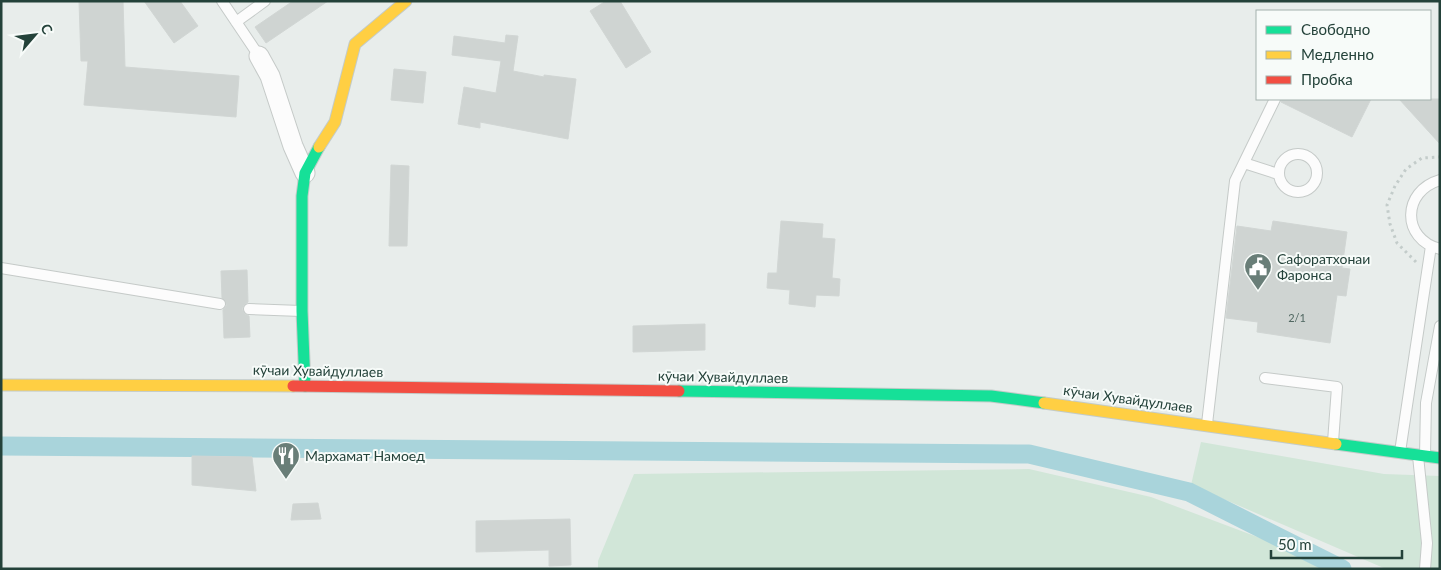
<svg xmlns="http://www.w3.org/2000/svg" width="1441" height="570" viewBox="0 0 1441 570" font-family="Lato,sans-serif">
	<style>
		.green { fill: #d1e6d8 }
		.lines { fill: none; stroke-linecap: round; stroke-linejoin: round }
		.canal { stroke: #a9d4db; stroke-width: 19 }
		.building { fill: #cfd4d2; stroke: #d1d6d4 }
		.lane-casing { stroke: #c5cac8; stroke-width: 12 }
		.street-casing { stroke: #c5cac8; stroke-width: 21 }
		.fast-casing { stroke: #c3cbc8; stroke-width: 13 }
		.slow-casing { stroke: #c3cbc8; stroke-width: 13 }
		.jam-casing { stroke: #c3cbc8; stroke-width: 13 }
		.path { stroke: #c3ccca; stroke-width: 3; stroke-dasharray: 2.5 4; stroke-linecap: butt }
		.lane { stroke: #fcfcfc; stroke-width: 10 }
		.street { stroke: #fcfcfc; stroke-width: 19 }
		.fast { stroke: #16e098; stroke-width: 11 }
		.slow { stroke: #ffcf43; stroke-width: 11 }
		.jam { stroke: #f24e42; stroke-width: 11 }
		.labels { text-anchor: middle; stroke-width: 4; stroke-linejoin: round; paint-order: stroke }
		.number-label { font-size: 11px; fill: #506761 }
		.poi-label { font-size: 14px; fill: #24423a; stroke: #f7fbf9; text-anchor: start }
		.street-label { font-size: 14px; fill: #24423a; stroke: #f7fbf9 }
	</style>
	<rect width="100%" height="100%" fill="#e8edeb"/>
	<path class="green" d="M1201 442 1384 474 1440 476V569H1386L1191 485Z
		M1029 469 1151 497 1268 541 1321 569H598V561L634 474Z"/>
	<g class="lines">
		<path class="canal" d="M1 446 1029 454 1189 492 1342 569"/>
	</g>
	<path class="building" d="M79 1H123L125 67 239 76 236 117 84 105 88 61H81Z
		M144 1H180L198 26 174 43Z
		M293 1H328L266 43 255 27Z
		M606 1H620L651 52 626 68 590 11Z
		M506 35 518 36 513 71 544 77V75L576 79 568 139 480 122V128L458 124 464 87 496 93 501 61 452 55 454 36 505 43Z
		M394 69 426 72 423 103 391 100Z
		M1282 99H1371L1352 137 1281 102Z
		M1399 99H1440V144Z
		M391 165 409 166 407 246H389Z
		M781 221 823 224 822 238 835 239 832 278 840 279 839 296 816 295 815 307 789 304 790 290 767 288 768 273H777Z
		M1273 221 1347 232 1342 268 1350 269 1346 296 1337 295 1330 343 1257 332 1258 322 1226 318 1237 226 1271 231Z
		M247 270 248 302 244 305 242 309 245 314 249 316 250 337 224 338 223 310 227 305 222 298 221 271Z
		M705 324V350L633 352V326Z
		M192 456 252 457 256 491 192 485Z
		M318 503 321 519 291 520 293 504Z
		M570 519 571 565 549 566V550L476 552V521Z"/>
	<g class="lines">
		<defs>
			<path id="lane" d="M222 1 259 56
				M236 22 265 1
				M1279 173a19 19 0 1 1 38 0a19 19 0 1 1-38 0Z
				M1244 163 1278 174
				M1440 180C1402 191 1401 239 1440 249
				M1 268 220 304
				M249 309 301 311
				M1265 378 1337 387 1333 442
				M1207 424 1235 181 1275 99
				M1400 452 1431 246
				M1425 455 1426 403 1440 326
				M1418 456 1427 543 1425 569"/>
			<path id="street" d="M259 56 270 76 293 146 305 173"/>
			<path id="fast" d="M305 386 302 311V196L305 173 319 147
				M679 391 991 396 1044 403
				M1336 444 1440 458"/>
			<path id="slow" d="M319 147 335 122 355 44 406 1
				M1 385 293 386
				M1044 403 1336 444"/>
			<path id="jam" d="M293 386 679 391"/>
		</defs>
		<use href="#lane" class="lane-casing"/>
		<use href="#street" class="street-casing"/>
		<use href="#fast" class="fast-casing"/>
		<use href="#slow" class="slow-casing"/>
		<use href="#jam" class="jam-casing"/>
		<path class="path" d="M1416 262 1397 243 1390 224 1387 205 1395 186 1406 169 1422 158 1440 157"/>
		<use href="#lane" class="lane"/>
		<use href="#street" class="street"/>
		<use href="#fast" class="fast"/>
		<use href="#slow" class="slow"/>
		<use href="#jam" class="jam"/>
	</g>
	<defs>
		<symbol id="civic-pin" viewBox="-11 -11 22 30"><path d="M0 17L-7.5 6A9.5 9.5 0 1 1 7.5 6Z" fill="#697e78" stroke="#f7fbf9"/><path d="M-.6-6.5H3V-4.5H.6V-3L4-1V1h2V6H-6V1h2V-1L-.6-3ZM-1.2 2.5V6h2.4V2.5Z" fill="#fff"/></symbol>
		<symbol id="restaurant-pin" viewBox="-11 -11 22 30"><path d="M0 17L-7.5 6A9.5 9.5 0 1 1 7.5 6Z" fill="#697e78" stroke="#f7fbf9"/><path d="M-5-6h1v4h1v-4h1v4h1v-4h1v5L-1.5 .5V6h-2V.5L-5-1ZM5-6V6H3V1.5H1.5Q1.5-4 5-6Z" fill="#fff"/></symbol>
	</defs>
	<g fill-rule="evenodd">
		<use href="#civic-pin" x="1242" y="251" width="32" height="43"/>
		<use href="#restaurant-pin" x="270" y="440" width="32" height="43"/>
	</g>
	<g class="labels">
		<g class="number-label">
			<text x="1297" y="322">2/1</text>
		</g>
		<g class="poi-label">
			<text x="1277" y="264">Сафоратхонаи<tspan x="1277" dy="16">Фаронса</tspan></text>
			<text x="305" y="461">Мархамат Намоед</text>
		</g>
		<g class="street-label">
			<text transform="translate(318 371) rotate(1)" y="5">кӯчаи Хувайдуллаев</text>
			<text transform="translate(723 377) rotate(1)" y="5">кӯчаи Хувайдуллаев</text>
			<text transform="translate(1128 399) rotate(8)" y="5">кӯчаи Хувайдуллаев</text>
		</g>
	</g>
	<rect width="1441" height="570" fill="none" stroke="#24423a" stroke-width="5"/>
	<rect x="1256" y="10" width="175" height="90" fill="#f7fbf9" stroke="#a3b1ad"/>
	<rect x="1266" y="26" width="25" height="8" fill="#16e098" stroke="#a3b1ad"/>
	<text x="1301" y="35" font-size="15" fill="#24423a">Свободно</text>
	<rect x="1266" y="51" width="25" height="8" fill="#ffcf43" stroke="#a3b1ad"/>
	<text x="1301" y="60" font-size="15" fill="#24423a">Медленно</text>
	<rect x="1266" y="76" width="25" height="8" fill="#f24e42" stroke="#a3b1ad"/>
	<text x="1301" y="85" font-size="15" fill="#24423a">Пробка</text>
	<g transform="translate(35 35) rotate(62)" stroke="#f7fbf9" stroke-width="4" paint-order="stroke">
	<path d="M0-4L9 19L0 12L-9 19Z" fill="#24423a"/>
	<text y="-8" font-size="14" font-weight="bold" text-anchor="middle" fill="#24423a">С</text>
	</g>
	<path d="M1271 550v8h131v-8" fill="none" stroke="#24423a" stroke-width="2.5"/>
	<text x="1278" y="550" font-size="15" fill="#24423a" stroke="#f7fbf9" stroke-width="4" paint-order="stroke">50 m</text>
</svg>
